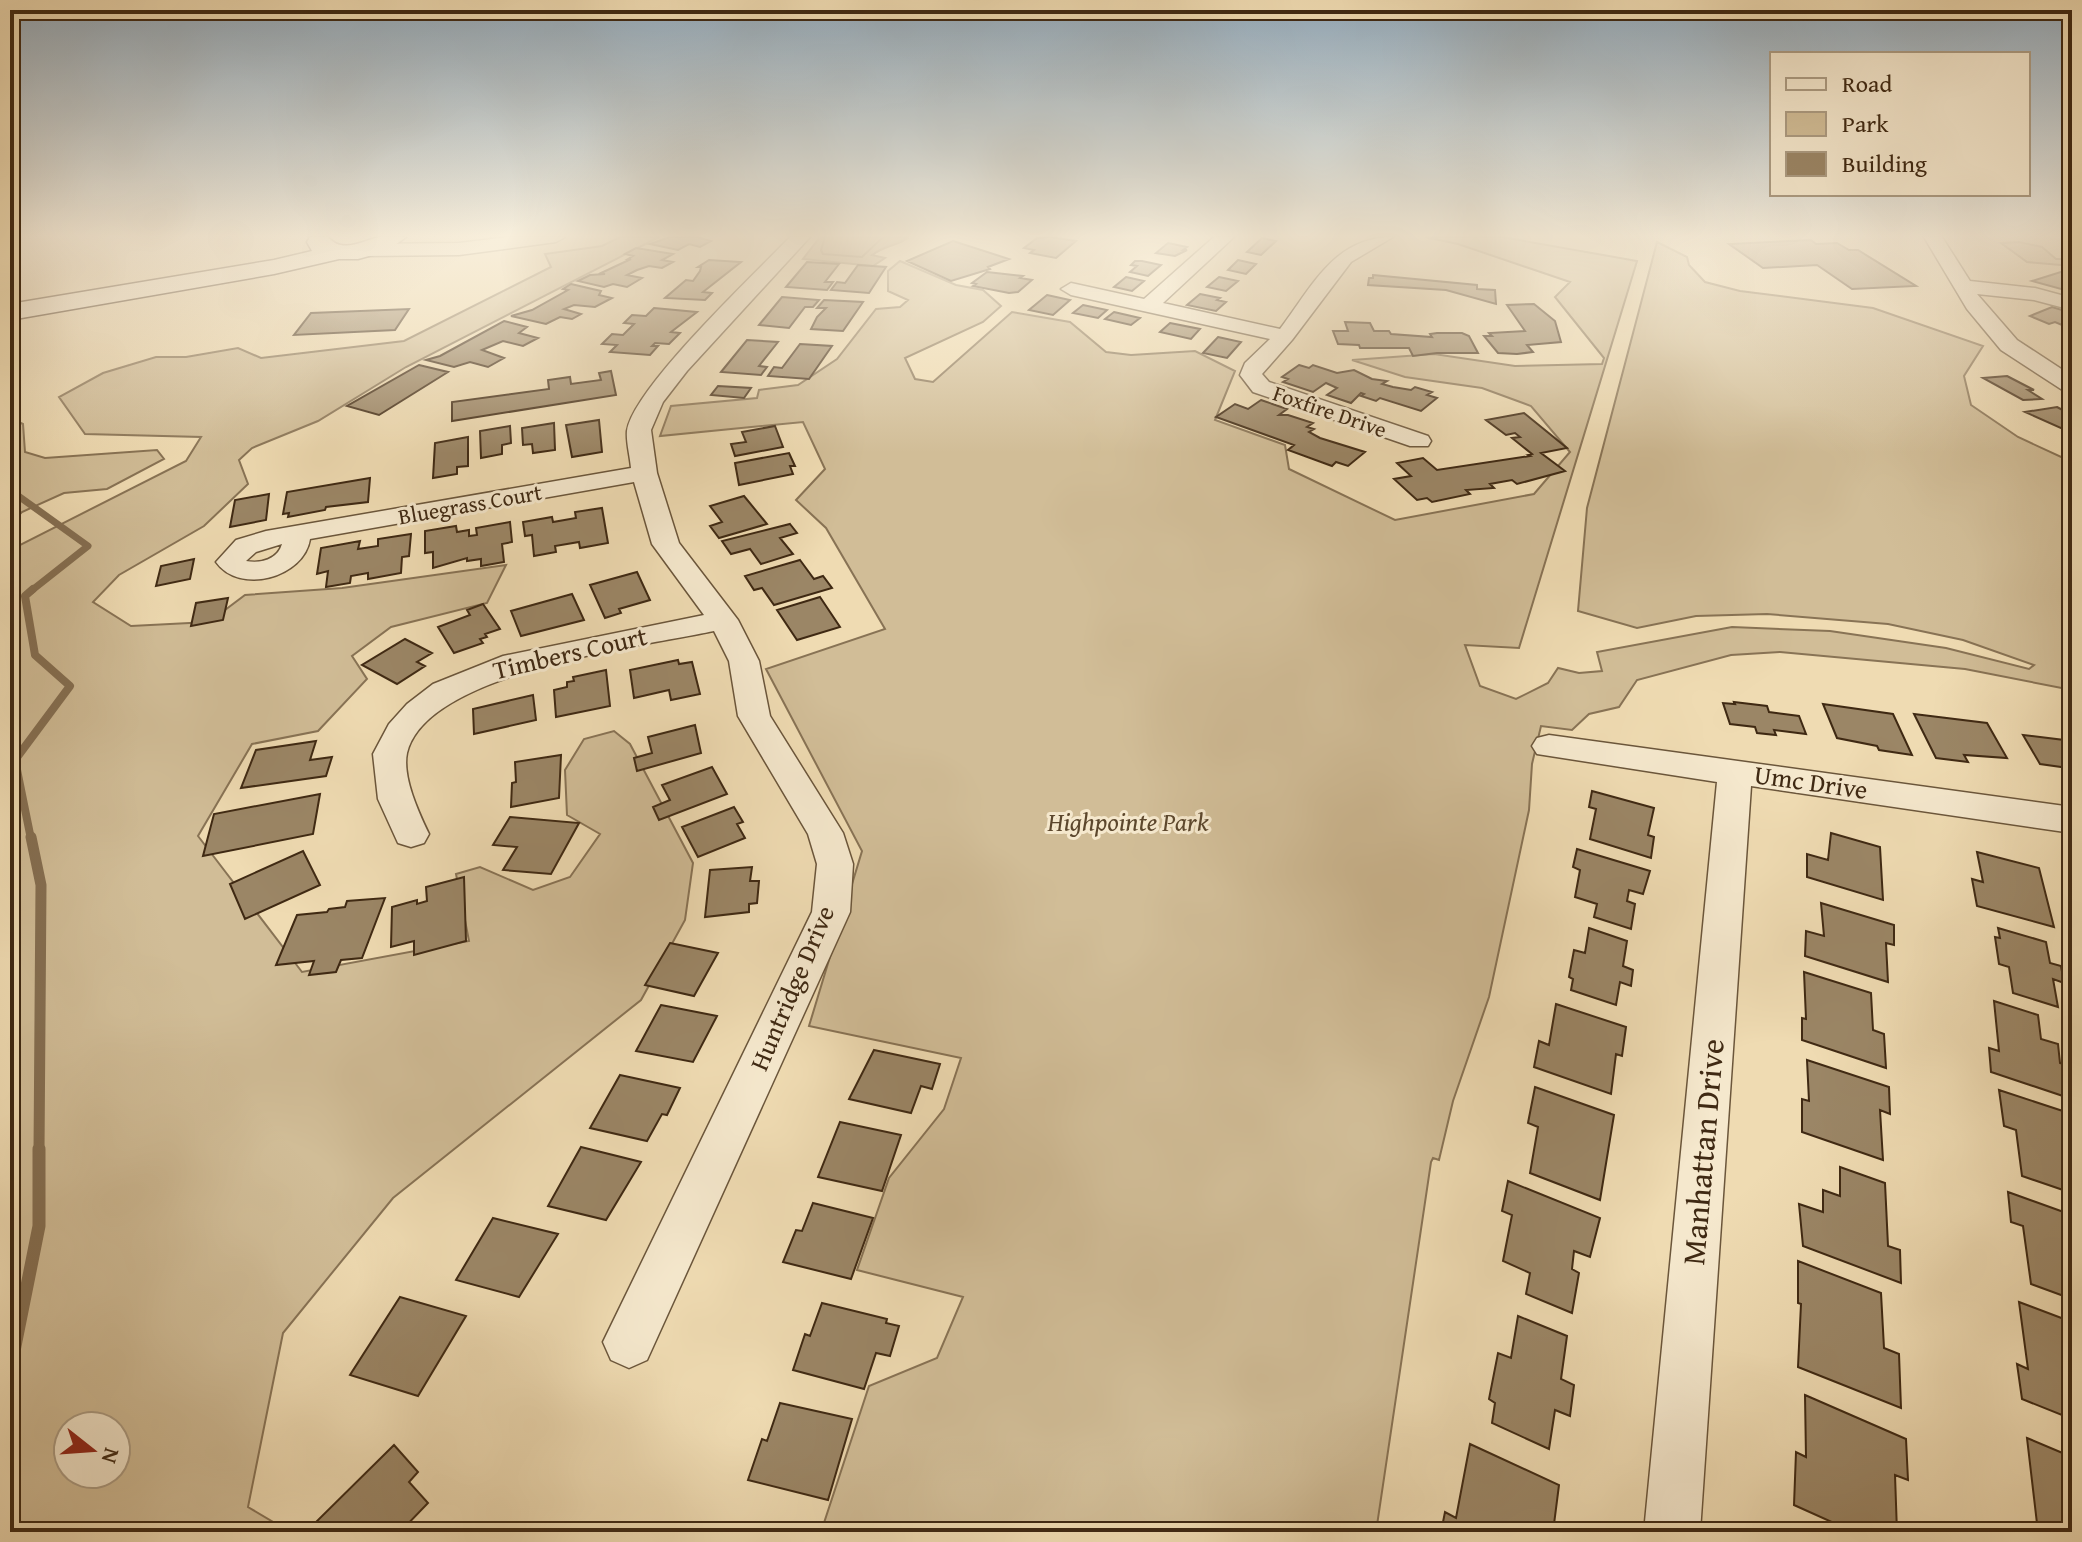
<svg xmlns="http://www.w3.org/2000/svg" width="2082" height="1542" viewBox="0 0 2082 1542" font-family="'Gentium Book Plus',serif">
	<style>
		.green { fill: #d1bd97; stroke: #887355; stroke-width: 2; fill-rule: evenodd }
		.water { fill: #b39e7c; stroke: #856f52; stroke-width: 2 }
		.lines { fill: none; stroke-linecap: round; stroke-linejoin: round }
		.shore { stroke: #796448; stroke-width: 2 }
		.stream-far3 { stroke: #856f52; stroke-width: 7 }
		.stream-far2 { stroke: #856f52; stroke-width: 8 }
		.stream-far1 { stroke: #856f52; stroke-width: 11 }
		.stream { stroke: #856f52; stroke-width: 13 }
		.building { fill: #9b8666; stroke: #3f2913; stroke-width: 2 }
		.street-casing { stroke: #6b563b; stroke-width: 3 }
		.secondary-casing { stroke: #3f2913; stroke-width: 3 }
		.street { fill: #f5e8cd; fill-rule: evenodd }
		.secondary { fill: #f5e8cd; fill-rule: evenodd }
		.labels { text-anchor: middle; stroke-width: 6; stroke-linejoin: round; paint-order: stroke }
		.far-street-label { font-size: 22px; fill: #3f2913; stroke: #f5e8cd }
		.street-label { font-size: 26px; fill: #3f2913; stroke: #f5e8cd }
		.park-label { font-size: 26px; font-style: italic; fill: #5c472d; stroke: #f5e8cd }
		.near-street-label { font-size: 32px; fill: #3f2913; stroke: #f5e8cd }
	</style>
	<rect width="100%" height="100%" fill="#efdbb2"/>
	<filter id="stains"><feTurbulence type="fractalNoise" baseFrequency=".0025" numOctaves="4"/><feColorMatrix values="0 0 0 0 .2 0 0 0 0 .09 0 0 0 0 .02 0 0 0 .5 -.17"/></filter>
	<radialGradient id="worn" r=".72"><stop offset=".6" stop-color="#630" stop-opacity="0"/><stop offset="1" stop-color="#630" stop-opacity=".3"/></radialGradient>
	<path class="green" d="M620 237H659L406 367 318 421 252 448 239 460 248 484 204 526 119 575 93 602 131 626 209 622 245 595 342 588 506 565 487 603 391 627 352 656 367 679 318 731 252 744 198 836 302 972 469 941 456 874 480 867 533 890 570 877 600 834 567 815 565 770 584 739 614 731 630 744 693 863 685 920 641 1000 393 1198 283 1333 248 1507 290 1532H10V550L186 461 201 437 85 434 59 397 103 373 156 357H186L238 348 261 358 404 341 551 267 545 254 602 246ZM68 1426H116V1474H68Z
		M1425 237H1502L1637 261 1519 648 1465 645 1480 686 1516 699 1548 683 1558 668 1579 673 1602 671 1597 652 1732 627 1830 631 1946 648 2029 669 2034 665 1963 640 1888 624 1767 614 1696 616 1637 628 1578 611 1587 508 1657 242 1687 257 1689 265 1705 282 1740 291 1873 308 1983 346 1964 376 1971 405 2018 437 2072 462V690L1965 669 1780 652 1731 655 1637 680 1619 707 1589 714 1572 730 1541 726 1532 764 1529 810 1489 997 1453 1101 1439 1160 1433 1158 1431 1162 1376 1532H821L869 1386 937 1358 963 1297 857 1270 889 1178 944 1109 961 1058 809 1026 862 851 766 669 885 629 826 528 796 500 825 469 803 422 660 436 671 406 757 398 759 390 798 385 837 359 876 309 900 307 908 300 888 291V271L900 261 956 285 983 290 1001 306 983 322 905 358 915 379 933 382 1012 312 1070 322 1106 352 1131 355 1195 351 1235 371 1215 420 1285 445 1289 469 1395 520 1534 494 1570 452 1531 406 1482 388 1405 377 1352 360 1434 354 1515 366 1602 364 1604 358 1555 297 1570 282 1458 244Z
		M2019 242 2042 247 2056 259H2072V266L2027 262 2001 243Z
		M10 418 23 424 25 452 45 458 157 450 164 459 107 489 64 493 22 512 10 524Z"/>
	<path class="water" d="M820 237H908V238C897 246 887 244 872 255L885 258 873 266 803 259Z"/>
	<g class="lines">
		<path class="shore" d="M825 237 821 250 823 254 862 257 883 237"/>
		<path class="stream-far3" d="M10 490 88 546 31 591"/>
		<path class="stream-far2" d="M31 839 15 760 70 686 35 655 25 596 33 589"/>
		<path class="stream-far1" d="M31 837 41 885 39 1151"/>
		<path class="stream" d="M10 1371 39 1226V1149"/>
	</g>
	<path class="building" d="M670 237H697L711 241 700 247 689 244 678 250 650 244Z
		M1050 237 1076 241 1056 258 1030 253 1034 250 1024 248 1037 238Z
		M1262 238 1276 241 1261 255 1247 252Z
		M1811 240 1816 244 1837 243 1849 250H1858L1916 286 1852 289 1817 265 1763 268 1729 244Z
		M953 241 1009 259 988 267 990 269 951 281 907 261Z
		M1168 243 1187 247 1183 250H1187L1175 256 1156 253Z
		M636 248 673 254 662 260 673 262 662 268 649 266 637 270 627 275 642 278 627 287 613 284 604 287 578 281 590 275 605 274 601 273 631 259H628L633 256 625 254Z
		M709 260 741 262 703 292 712 293 705 300 665 298 686 280 693 281 700 271 701 267H698Z
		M1238 260 1256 264 1246 274 1228 270Z
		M1135 261H1142L1161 265 1148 276 1130 272 1137 266 1131 265Z
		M807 262 839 264 825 282H833L827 290 786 287Z
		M858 265 886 267 869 293 831 290 837 282 845 283Z
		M2067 270 2072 271V292L2032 281Z
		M987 272 1023 276 1020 278 1032 280 1018 292 1009 293 973 286 976 284 972 283Z
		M1373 275 1477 285V289L1495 290 1496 304 1446 290 1368 285 1369 278H1373Z
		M1126 277 1144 281 1132 291 1114 287Z
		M1219 277 1238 281 1226 291 1207 287Z
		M571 284 601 291 599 295 612 298 595 307 574 305 564 309 581 314 572 319 560 317 546 324 511 316 532 310 568 290 563 289Z
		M1200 294 1220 298 1217 300 1226 302 1216 311 1187 305Z
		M1047 295 1070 300 1053 315 1029 310Z
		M782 297 819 300 813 307H805L789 328 759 325Z
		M824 300 863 302 843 331 811 329 817 317 826 308H817Z
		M1534 304 1555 321 1561 342 1527 345 1533 352 1517 354 1498 353 1484 336H1492L1489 333 1525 331 1507 305Z
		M1083 305 1107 310 1098 318 1073 313Z
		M2052 307 2072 313V331L2064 328 2067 327 2055 322 2049 324 2030 316Z
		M654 308 697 312 671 332 680 333 669 344 655 343 652 346H658L650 355 610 352 617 345 602 344 612 334 623 335 634 324 624 323 632 315 646 316Z
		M409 309 395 330 294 335 311 313Z
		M1114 312 1140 318 1131 325 1105 319Z
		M504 321 527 327 519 333 538 338 523 346 503 341 482 350 504 358 488 367 470 362 454 367 426 360 440 356Z
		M1345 322 1370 323 1374 331H1389L1391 334 1432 337 1430 334 1437 333H1462L1469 336 1478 353H1437L1413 356 1409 348H1360L1359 345 1338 344 1333 331H1348Z
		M1170 323 1200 329 1191 339 1160 332Z
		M1218 337 1241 342 1227 358 1203 353Z
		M747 340 778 342 759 366 767 367 761 375 721 372Z
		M800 344 832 346 809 379 768 376 774 367 782 368Z
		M419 365 448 372 379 415 347 406Z
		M1299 365 1309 368 1313 365 1337 373 1354 370 1372 379 1387 381 1382 384 1393 387 1411 390 1415 387 1432 392 1427 395 1437 398 1421 411 1380 398 1376 401 1361 396 1364 394 1361 393 1351 403 1327 395 1337 388 1326 383 1313 392 1283 382 1288 379 1282 377Z
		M611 371 616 395 452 421V402L549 389 548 380 570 377 571 384 601 380 599 373Z
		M2007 376 2034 390H2028L2042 399 2023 400 1983 378Z
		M718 386 751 388 744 398 711 395Z
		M1261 400 1287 409 1279 415H1288L1313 423 1307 427 1314 429 1309 432 1320 438 1365 452 1348 466 1336 462 1332 466 1288 450 1294 445 1216 417 1235 404 1248 409Z
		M2057 407 2072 415V433L2025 412Z
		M1524 413 1567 448 1541 453 1565 471 1517 484 1512 480 1490 484 1494 488 1466 490 1470 494 1432 502 1427 498 1417 500 1394 479 1411 476 1397 463 1423 458 1437 470 1530 456 1528 455 1532 454 1512 438 1520 437 1515 433 1506 435 1486 420Z
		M599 420 602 452 572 457 566 425Z
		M554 423 555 450 533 453 532 444 523 445 522 428Z
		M510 426 511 443 502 445V454L481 458 480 431Z
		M775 426 783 447 735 456 731 444 746 442 742 432Z
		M468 437V466L457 467V474L433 478 435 443Z
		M789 453 795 466H790L793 474 739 485 735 463Z
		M370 478 368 502 326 507 325 510 288 517 289 513 283 514 287 492Z
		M269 494 266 520 230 527 235 500Z
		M744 496 767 524 719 538 710 526 722 522 710 506Z
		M602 508 608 543 580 548 579 542 555 546 556 552 534 556 532 535 525 536 523 522 552 517 553 522 576 518 575 512Z
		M510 522 512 542 502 544 504 562 481 566V559L467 561V558L433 568V552L425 553V531L456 526 457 532 469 530V536L477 535 476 528Z
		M790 524 797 533 780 538 793 554 761 564 750 549 731 554 722 541Z
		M411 534 409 556 402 557 401 573 368 579V573L351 576 350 583 326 587 328 571 317 574 321 548 360 541 358 549 378 546V539Z
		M194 559 190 579 156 586 161 566Z
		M800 560 814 579 823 576 832 588 774 605 762 588 754 590 745 576Z
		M637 572 650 600 619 609 621 613 605 618 590 585Z
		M572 594 584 620 521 636 511 611Z
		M820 597 840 627 797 640 777 610Z
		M228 598 223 620 191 626 196 603Z
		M483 604 500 629 485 634 487 637 480 639 483 643 454 653 438 627 470 615 467 610Z
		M405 639 432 653 417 662 425 666 397 684 362 665Z
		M678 660 679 664 692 662 700 694 671 700 669 690 634 698 630 670Z
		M606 670 610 706 556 717 554 690 567 687V682L574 681 573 677Z
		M533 695 536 720 474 734 473 709Z
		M1734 702 1767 706 1769 712 1799 716 1806 734 1774 730 1776 735 1757 733 1755 727 1730 724 1723 703 1735 704Z
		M1823 704 1893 714 1912 755 1879 750 1877 746 1837 738Z
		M1914 714 1987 723 2007 758 1964 755 1968 762 1936 758Z
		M695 725 701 753 637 771 634 758 652 753 648 737Z
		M2023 735 2072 741V775L2068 768 2040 764Z
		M316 741 310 760 332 757 326 776 241 788 256 750Z
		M561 755 559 798 511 807 512 783 516 782 515 762Z
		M712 767 727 794 659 820 653 807 670 800 662 785Z
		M1592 791 1654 808 1648 835 1654 837 1651 858 1590 839 1596 809 1589 807Z
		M320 794 313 834 203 856 214 814Z
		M734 807 743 822 737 824 745 838 698 857 682 827Z
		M510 817 579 823 551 874 503 870 517 847 493 845Z
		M1831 833 1880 847 1883 900 1807 877V854L1828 860Z
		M1577 849 1650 871 1643 894 1629 890 1627 901 1635 904 1631 929 1594 917 1597 904 1575 897 1580 870 1573 867Z
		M303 851 320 885 245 919 230 884Z
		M1977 852 2039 868 2054 927 1977 906 1972 879 1983 882Z
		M752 867 750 881H759L757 903 749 904V912L705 917 710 870Z
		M464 877 466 941 414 955V941L391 947 392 907 417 900V904L427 901 426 887Z
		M385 898 362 958 341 960 336 972 309 975 314 961 276 965 297 915 327 912 329 909 345 907 347 901Z
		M1821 903 1894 925V945L1886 943 1888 982 1805 956 1806 931 1824 936Z
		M1589 928 1627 941 1623 966 1633 970 1631 986 1620 982 1616 1005 1571 990 1573 979 1569 977 1574 950 1585 953Z
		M1998 928 2046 942 2050 963 2061 966 2064 983 2053 979 2058 1007 2013 993 2009 967 1999 964 1995 937 2000 938Z
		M670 943 718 953 694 996 645 985Z
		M1804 972 1871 993 1873 1030 1884 1034 1886 1068 1802 1040V1018L1806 1019Z
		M1994 1001 2038 1015 2041 1039 2058 1044 2060 1063 2072 1067V1099L1991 1072 1989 1048 1999 1051Z
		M1556 1004 1626 1027 1622 1056 1616 1054 1611 1094 1534 1067 1539 1041 1549 1045Z
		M661 1005 717 1016 693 1062 636 1051Z
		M874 1050 940 1064 932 1089 921 1086 911 1113 849 1099Z
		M1807 1060 1889 1087 1890 1114 1880 1110 1883 1160 1802 1132V1099L1809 1101Z
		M620 1075 680 1088 667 1115 662 1114 647 1141 590 1128Z
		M1535 1087 1614 1115 1600 1200 1530 1173 1538 1127 1528 1123Z
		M1999 1090 2072 1114V1193L2022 1176 2016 1130 2004 1126Z
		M840 1122 901 1135 882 1191 818 1177Z
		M581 1147 641 1162 606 1220 548 1206Z
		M1840 1167 1885 1183 1888 1246 1900 1250 1901 1283 1803 1246 1799 1204 1823 1212V1190L1840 1196Z
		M1508 1181 1600 1218 1590 1257 1574 1251 1572 1269 1579 1273 1572 1313 1526 1294 1530 1273 1503 1261 1512 1215 1502 1211Z
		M2008 1192 2072 1215V1299L2031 1284 2023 1226 2011 1222Z
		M813 1203 873 1218 851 1279 783 1262 796 1230 802 1231Z
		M493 1218 558 1234 519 1297 456 1280Z
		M1798 1261 1881 1293 1884 1348 1899 1354 1901 1408 1798 1367 1801 1304 1798 1303Z
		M400 1297 466 1316 418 1396 350 1375Z
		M2019 1302 2072 1322V1419L2022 1399 2017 1364 2028 1369Z
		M822 1303 887 1319 886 1323 899 1326 890 1356 876 1353 864 1389 793 1370 805 1334 810 1336Z
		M1518 1316 1567 1336 1561 1379 1574 1385 1570 1416 1555 1410 1549 1449 1492 1423 1495 1403 1489 1399 1498 1353 1511 1358Z
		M1805 1395 1906 1439 1908 1480 1895 1475 1897 1532H1854L1794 1505 1796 1452 1806 1457Z
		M780 1403 852 1419 828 1500 748 1480 762 1439 767 1441Z
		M2027 1438 2072 1457V1532H2038Z
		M1470 1444 1559 1485 1553 1532H1441L1445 1512 1456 1518Z
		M394 1445 418 1472 409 1482 428 1503 400 1532H324L316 1522Z
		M739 1523 776 1532H735Z"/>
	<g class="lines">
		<defs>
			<path id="street" d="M508 237H565L556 242 459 255 365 256 356 250 365 244 459 243Z
				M790 237H810L687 371 663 402 651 430 657 473 679 543 738 620 759 661 770 716 843 833 853 864 850 912 647 1360 629 1368 611 1360 603 1342 812 912 817 864 808 834 738 716 729 661 714 631C644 646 426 672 407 753 402 777 419 813 429 834L424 843 411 847 398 843 378 799 373 754 389 724 407 704 433 684 503 656 704 615 652 544 634 482 310 539C304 578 239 595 216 562L236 540 266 531 631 468C630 456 626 442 627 431 633 388 756 273 790 237ZM282 544C278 559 261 564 246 561L256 552Z
				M1214 237H1234L1163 303 1280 329C1312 287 1334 237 1393 237L1351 262 1292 340 1262 374 1269 382 1428 436 1431 441 1428 446H1410L1253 392 1240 375 1245 363 1270 339 1071 295 1061 289 1071 283 1144 299Z
				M1924 237H1942L1970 281 2035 288 2072 298V310L2034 300 1977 294 2017 340 2072 376V393L2064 391 2001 350 1967 309Z
				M1549 735 2072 807V833L1751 786 1700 1532H1644L1717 782 1537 754 1532 746 1537 738Z"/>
			<path id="secondary" d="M310 237H328C342 254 362 241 379 237 387 236 398 237 406 237L387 251 358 259H339L274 274 10 320V304L274 260 312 251 307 242Z"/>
		</defs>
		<use href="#street" class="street-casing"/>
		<use href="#secondary" class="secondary-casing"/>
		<use href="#street" class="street"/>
		<use href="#secondary" class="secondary"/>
	</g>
	<linearGradient id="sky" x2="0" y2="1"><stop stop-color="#93abbd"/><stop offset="0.52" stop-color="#f8efdc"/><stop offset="1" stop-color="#f8efdc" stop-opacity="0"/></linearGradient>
	<rect width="2082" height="453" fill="url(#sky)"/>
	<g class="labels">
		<g class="far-street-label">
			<text transform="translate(1330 411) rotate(19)" y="8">Foxfire Drive</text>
			<text transform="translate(470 504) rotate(-10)" y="8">Bluegrass Court</text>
		</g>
		<g class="street-label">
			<text transform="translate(570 653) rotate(-13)" y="9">Timbers Court</text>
			<text transform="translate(1811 782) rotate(8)" y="9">Umc Drive</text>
			<text transform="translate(792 988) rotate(-67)" y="9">Huntridge Drive</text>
		</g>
		<g class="park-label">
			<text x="1128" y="831">Highpointe Park</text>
		</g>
		<g class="near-street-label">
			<text transform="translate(1703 1152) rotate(-85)" y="11">Manhattan Drive</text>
		</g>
	</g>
	<rect width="2082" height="1542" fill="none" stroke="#efdbb2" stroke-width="40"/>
	<rect x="12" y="12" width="2058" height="1518" fill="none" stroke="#3f2913" stroke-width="4"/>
	<rect x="20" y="20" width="2042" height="1502" fill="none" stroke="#3f2913" stroke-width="2"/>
	<rect x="1770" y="52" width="260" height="144" fill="#f5e8cd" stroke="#ac9c83" stroke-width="2"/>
	<rect x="1786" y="78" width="40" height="12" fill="#f5e8cd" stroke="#ac9c83" stroke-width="2"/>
	<text x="1842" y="92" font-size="24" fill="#3f2913">Road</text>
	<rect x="1786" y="112" width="40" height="24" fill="#d1bd97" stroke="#ac9c83" stroke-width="2"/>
	<text x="1842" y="132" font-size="24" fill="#3f2913">Park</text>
	<rect x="1786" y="152" width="40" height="24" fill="#9b8666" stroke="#ac9c83" stroke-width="2"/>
	<text x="1842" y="172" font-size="24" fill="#3f2913">Building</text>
	<g transform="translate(92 1450) rotate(107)"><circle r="38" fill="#f5e8cd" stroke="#ac9c83" stroke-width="2"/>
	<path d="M0-6L14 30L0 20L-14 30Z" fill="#8f2418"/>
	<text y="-12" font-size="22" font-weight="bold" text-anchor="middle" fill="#3f2913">N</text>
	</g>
	<rect width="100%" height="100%" filter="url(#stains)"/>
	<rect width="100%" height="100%" fill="url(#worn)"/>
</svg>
